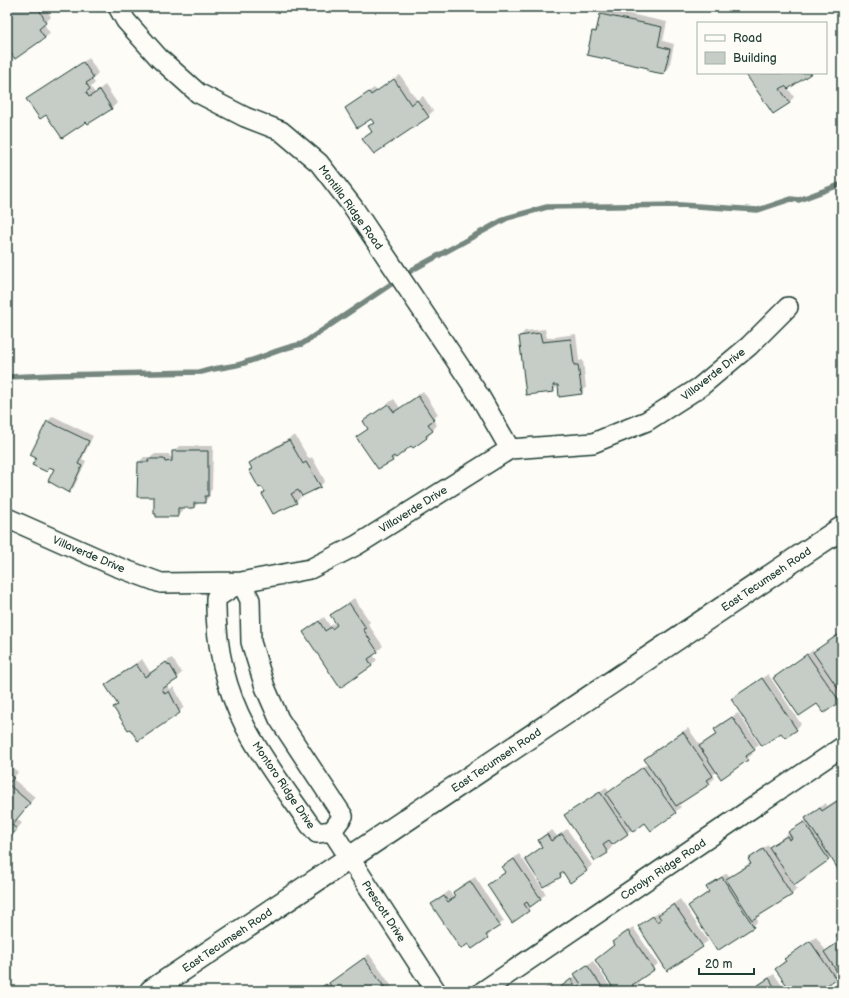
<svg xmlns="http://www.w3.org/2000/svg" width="849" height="998" viewBox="0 0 849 998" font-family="'Balsamiq Sans',sans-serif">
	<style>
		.shadow { fill: #0003 }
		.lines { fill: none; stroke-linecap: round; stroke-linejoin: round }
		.stream { stroke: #75877f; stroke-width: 5.5 }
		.building { fill: #c6cdc7; stroke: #1f3d34 }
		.street-casing { stroke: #1f3d34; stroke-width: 22 }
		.primary-casing { stroke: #1f3d34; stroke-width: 25 }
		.street { stroke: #fdfcf7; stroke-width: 19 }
		.primary { stroke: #fdfcf7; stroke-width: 22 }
		.labels { text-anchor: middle; stroke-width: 3; stroke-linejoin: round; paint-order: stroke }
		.street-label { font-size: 11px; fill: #1f3d34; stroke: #fdfcf7 }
	</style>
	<rect width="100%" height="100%" fill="#fdfcf7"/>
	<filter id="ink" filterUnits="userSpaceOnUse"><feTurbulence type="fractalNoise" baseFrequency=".025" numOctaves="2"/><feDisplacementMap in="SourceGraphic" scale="8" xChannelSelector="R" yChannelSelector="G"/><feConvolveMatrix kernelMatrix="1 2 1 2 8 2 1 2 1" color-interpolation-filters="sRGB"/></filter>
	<g filter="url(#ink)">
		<path class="shadow" d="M7 7H45L51 17 44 24 50 33 45 38 7 46Z
			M606 9 667 22 663 41 674 44 669 68 664 73 650 67 593 32 599 26 601 14Z
			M89 58 98 73 92 79 95 83 91 87 95 93 105 85 117 103 112 108 88 123 87 120 47 113 28 99Z
			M746 73H810L788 88 794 97 789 102Z
			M400 75 417 100 423 96 433 111 428 116 364 139 372 131 369 127 374 122 371 117 347 108 374 88 377 91Z
			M545 329 547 338 576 334 579 361 583 360 586 388 581 393 559 385 553 391 520 336 525 331Z
			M423 391 438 414 433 419 437 425 427 438 411 444 393 460 378 468 357 437 369 428 364 421 394 399 400 408Z
			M53 416 93 436 82 459 86 461 74 487 69 492 55 469 51 467 47 471 37 457 32 455 48 421Z
			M295 435 309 459 312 457 325 481 320 486 300 495 301 497 296 502 263 494 265 491 250 471 253 468 250 463 255 458Z
			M179 446H213L212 489 210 492V496L204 502H200L194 507H183V511L177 516 155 496 139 462 144 457H151L155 454H169L170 457H173V452Z
			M354 598 370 622 368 624 383 646 373 655 377 660 371 665 304 633 324 617 330 626 336 622 332 615Z
			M842 631V698L839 701 818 702 775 678 813 650 814 652Z
			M172 658 182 673 167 685 170 689 174 687 184 707 179 712 114 708 118 704 106 685 111 680 142 659 150 672Z
			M768 674 801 724 796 729 733 699Z
			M738 713 759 744 751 752 753 754 721 777 717 771 713 775 715 778 709 783 678 804 681 807 675 812 651 830 645 822 632 829 611 845 612 847 607 852 595 860 566 816 606 787 609 792 648 763 645 759 650 754 688 728 700 745 717 733 715 729 720 724Z
			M7 763 18 772 13 779 35 797 17 819 22 823 7 841Z
			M842 797V865L831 856 794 884 797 889 792 894 756 917 758 921 753 926 689 906 709 891 707 887 713 882 727 873 730 877 751 862 749 859 754 854 768 845 770 847 807 819 806 818 811 813 826 803 827 806Z
			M567 829 592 865 586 871 565 872 553 881 526 859 543 846 539 840 544 835 552 830 557 836Z
			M519 854 546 894 533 904 528 910 488 885 506 871 503 867Z
			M475 877 504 921 492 931V932L487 937 432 904 449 891 453 897 456 896 454 893 459 887Z
			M680 899 708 941 668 969 639 927 659 912 660 914Z
			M633 927 658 964 637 980 639 983 629 991H616L596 960 614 945 613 942 618 937Z
			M842 932V978L840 974 817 991H792L777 969 791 954 816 937 826 951 840 940 838 937Z
			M369 954 395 991H310L315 987 317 990 332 981Z
			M593 961 613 991H556L576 976 575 974 580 969Z
			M774 974 786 991H748Z
			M551 984 555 991H541Z"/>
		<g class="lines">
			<path class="stream" d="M7 377 55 375 202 372C216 367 229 368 244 363 264 357 280 348 302 344L412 270 507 218 547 207 681 205 758 210 791 199 799 200 842 184"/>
		</g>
		<path class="building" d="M7 7H38L46 23 39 29 45 38 15 59 7 48Z
			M600 14 662 27 658 46 670 49 664 74 648 71V68L587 55 592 31 596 32Z
			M83 62 94 78 86 83 90 89 86 92 89 97 100 90 112 109 88 124 86 122 62 138 46 115 40 119 26 99Z
			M745 73H812L788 89 785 86 780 89 790 103 773 114Z
			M394 79 411 105 417 100 429 117 374 154 362 139 372 132 368 126 374 123 371 119 357 128 345 108 369 92 371 95Z
			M540 333 542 342 571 339 574 365H578L582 394 559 397 558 385H553L554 392 526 395 519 336Z
			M418 396 434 420 428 424 433 431 426 436 427 438 413 448 411 446 396 458 394 456 391 458 393 461 378 469 356 437 368 429 363 421 388 404 394 412Z
			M47 421 89 441 78 464 82 466 69 493 48 481 54 469 49 467 47 472 32 465 36 458 30 455Z
			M289 440 303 464 306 462 321 487 302 496 298 490 291 494 297 503 273 514 262 494 265 492 262 487 259 488 249 470 252 469 249 463Z
			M172 451H208V496H205V503H194V508H178V517H156V514H154V497H137L138 462H149L148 459H164L165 462 172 461Z
			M349 603 366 628 363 629 378 652 368 659 372 666 340 688 303 632 319 621 325 631 331 627 332 629 337 625 330 615Z
			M842 632V694L813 652Z
			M807 654 840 702 824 713 817 704 799 716 773 678Z
			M166 662 169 666 170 665 178 679 162 689 165 694 169 691 180 713 138 741 130 729 128 730 113 707 118 705 105 685 136 664 145 677Z
			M762 678 797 730 785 738 781 733 762 746 731 699Z
			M732 717 755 750 746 756 748 760 721 779 699 746 717 734 714 729Z
			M683 732 713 776 707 780 710 784 676 806 644 759Z
			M643 767 676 813 651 831 645 823 633 832 606 794Z
			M7 772 14 778 8 784 30 803 12 825 17 829 7 842Z
			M600 792 628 834 612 845 609 841 603 845 608 853 595 861 564 815Z
			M837 801 839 805 842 803V866L838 869 805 818 820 808 822 811Z
			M804 822 829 860 794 885 769 847 787 836 789 840 792 838 788 832Z
			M547 834 551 841 562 834 587 871 570 883 563 872 560 874 561 877 543 887 525 859 542 847 538 840Z
			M763 849 792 895 752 920 726 879 751 864 748 859Z
			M514 859 541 899 530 907 527 902 524 904 529 911 512 923 487 885 506 872 502 867Z
			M722 877 754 927 717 951 688 906 709 892 706 887Z
			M470 881 500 926 486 935 488 938 472 949 468 944 461 949 431 904 444 896 448 902 455 897 453 892Z
			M674 904 703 947 667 971 638 926 653 916 657 922 661 919 658 915Z
			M628 931 654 970 632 985 635 989 631 991H615L595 960 614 945 612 942Z
			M842 933V979L824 952 840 941 836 936Z
			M810 941 836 979 819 991H791L775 969 786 961 784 959Z
			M364 958 387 991H334L329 983Z
			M587 965 605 991H555L571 979 576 987 581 984 574 974Z
			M769 978 777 991H749Z
			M326 984 331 991H316Z"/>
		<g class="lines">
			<defs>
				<path id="street" d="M118 7 126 21 159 58 198 93 245 117 281 131 319 163 353 207 479 395 510 449
					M7 518 115 566 161 583 241 582 310 569 357 545 510 449 593 443 647 421 700 387 749 346 788 307
					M241 582 250 600 251 642 265 687 279 719 343 816 332 831 317 833 310 825C288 793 264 762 246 728 225 688 215 642 216 598Z
					M332 831 436 991
					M483 991 842 747"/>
				<path id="primary" d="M151 991 842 528"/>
			</defs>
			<use href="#street" class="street-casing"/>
			<use href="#primary" class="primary-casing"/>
			<use href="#street" class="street"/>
			<use href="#primary" class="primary"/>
		</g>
	</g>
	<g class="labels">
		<g class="street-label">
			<text transform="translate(351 207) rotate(54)" y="4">Montilla Ridge Road</text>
			<text transform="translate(713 374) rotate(-38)" y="4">Villaverde Drive</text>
			<text transform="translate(413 509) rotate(-32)" y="4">Villaverde Drive</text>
			<text transform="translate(89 554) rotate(23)" y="4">Villaverde Drive</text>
			<text transform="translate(766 579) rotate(-34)" y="4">East Tecumseh Road</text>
			<text transform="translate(496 760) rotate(-34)" y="4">East Tecumseh Road</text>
			<text transform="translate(284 785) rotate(56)" y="4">Montoro Ridge Drive</text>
			<text transform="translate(663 869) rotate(-34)" y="4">Carolyn Ridge Road</text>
			<text transform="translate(384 911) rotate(57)" y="4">Prescott Drive</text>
			<text transform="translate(227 940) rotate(-34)" y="4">East Tecumseh Road</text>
		</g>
	</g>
	<rect width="849" height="998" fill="none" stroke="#fdfcf7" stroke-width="24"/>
	<rect x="12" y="12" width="825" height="974" fill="none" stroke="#1f3d34" stroke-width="1.5" filter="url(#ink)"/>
	<rect x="697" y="22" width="130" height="52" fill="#fdfcf7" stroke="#a4b0a9"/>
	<rect x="705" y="35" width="20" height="6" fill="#fdfcf7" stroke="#a4b0a9"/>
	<text x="733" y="42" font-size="12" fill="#1f3d34">Road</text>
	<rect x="705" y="52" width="20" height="12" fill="#c6cdc7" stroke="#a4b0a9"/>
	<text x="733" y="62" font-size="12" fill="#1f3d34">Building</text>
	<path d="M699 968v6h55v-6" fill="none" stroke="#1f3d34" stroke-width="2"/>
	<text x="705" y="968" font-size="12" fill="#1f3d34" stroke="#fdfcf7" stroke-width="3" paint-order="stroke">20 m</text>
</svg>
